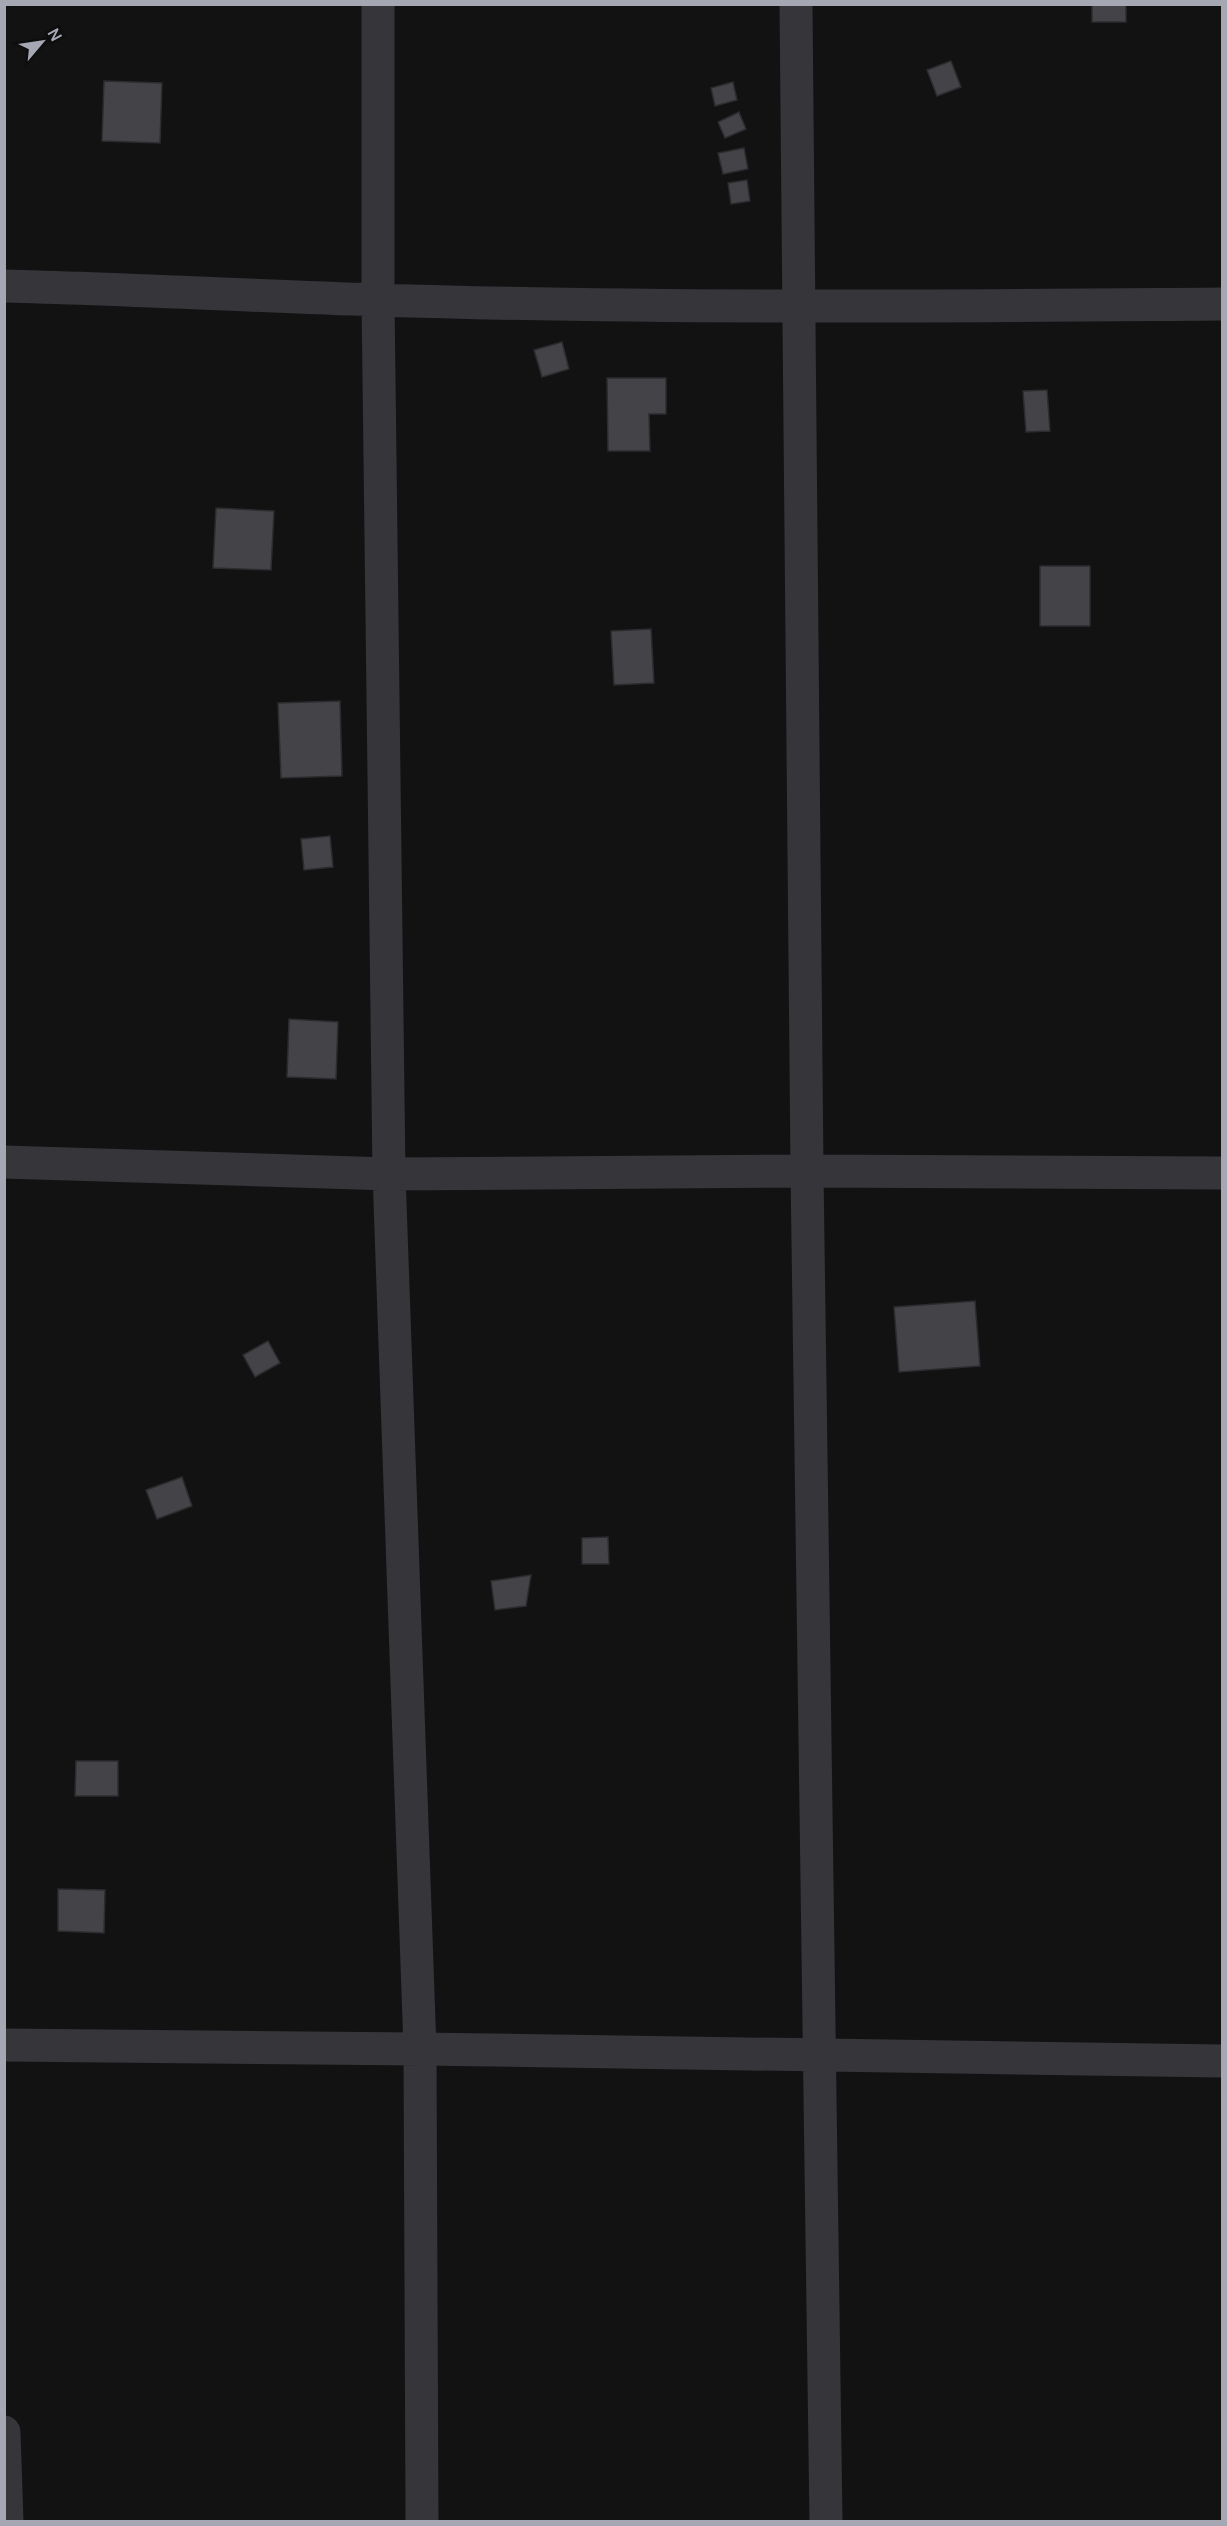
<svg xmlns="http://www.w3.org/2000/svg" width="1227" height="2526" viewBox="0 0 1227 2526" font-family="Manrope,sans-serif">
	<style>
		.building { fill: #444448; stroke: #2c2c2f; stroke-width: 1.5 }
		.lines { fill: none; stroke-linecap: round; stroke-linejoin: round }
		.minor { stroke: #35353a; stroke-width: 33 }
	</style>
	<rect width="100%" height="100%" fill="#121213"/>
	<path class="building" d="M1092 4H1126V22H1092Z
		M951 61 961 87 937 96 927 70Z
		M104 81 162 83 160 143 102 141Z
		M733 82 737 100 715 106 711 88Z
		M739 112 746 129 725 138 718 122Z
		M744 148 748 169 723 174 718 153Z
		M747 180 750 201 731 204 728 183Z
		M562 342 569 369 542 377 534 350Z
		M607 378H666V414H649L650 451H608Z
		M1047 390 1050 431 1026 432 1023 391Z
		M216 508 274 511 271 570 213 568Z
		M1040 566H1090V626H1040Z
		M651 629 654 683 614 685 611 631Z
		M340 701 342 776 281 778 278 703Z
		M330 836 333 867 304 870 301 839Z
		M289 1019 338 1022 336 1079 287 1077Z
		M975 1301 980 1366 899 1372 894 1307Z
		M268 1341 280 1363 255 1377 243 1355Z
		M182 1477 192 1506 157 1519 146 1490Z
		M608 1537 609 1564H582V1538Z
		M531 1575 526 1606 495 1610 491 1581Z
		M76 1761H118V1796H75Z
		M58 1889 105 1890 104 1933 58 1931Z"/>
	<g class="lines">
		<path class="minor" d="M378 4V300L389 1174 420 2049 422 2522
			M796 4 807 1171 826 2522
			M4 286C129 289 253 296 378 300 659 309 941 306 1222 304
			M4 1162 389 1174 807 1171 1222 1173
			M4 2045 420 2049 1222 2061
			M4 2432 7 2522"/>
	</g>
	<rect width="1227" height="2526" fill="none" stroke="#a5a7b2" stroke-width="12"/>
	<g transform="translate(42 42) rotate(61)" stroke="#0d0d0e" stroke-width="4.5" paint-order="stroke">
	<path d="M0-4.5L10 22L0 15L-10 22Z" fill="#a5a7b2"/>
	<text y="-9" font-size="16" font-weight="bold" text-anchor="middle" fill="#a5a7b2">N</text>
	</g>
</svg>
